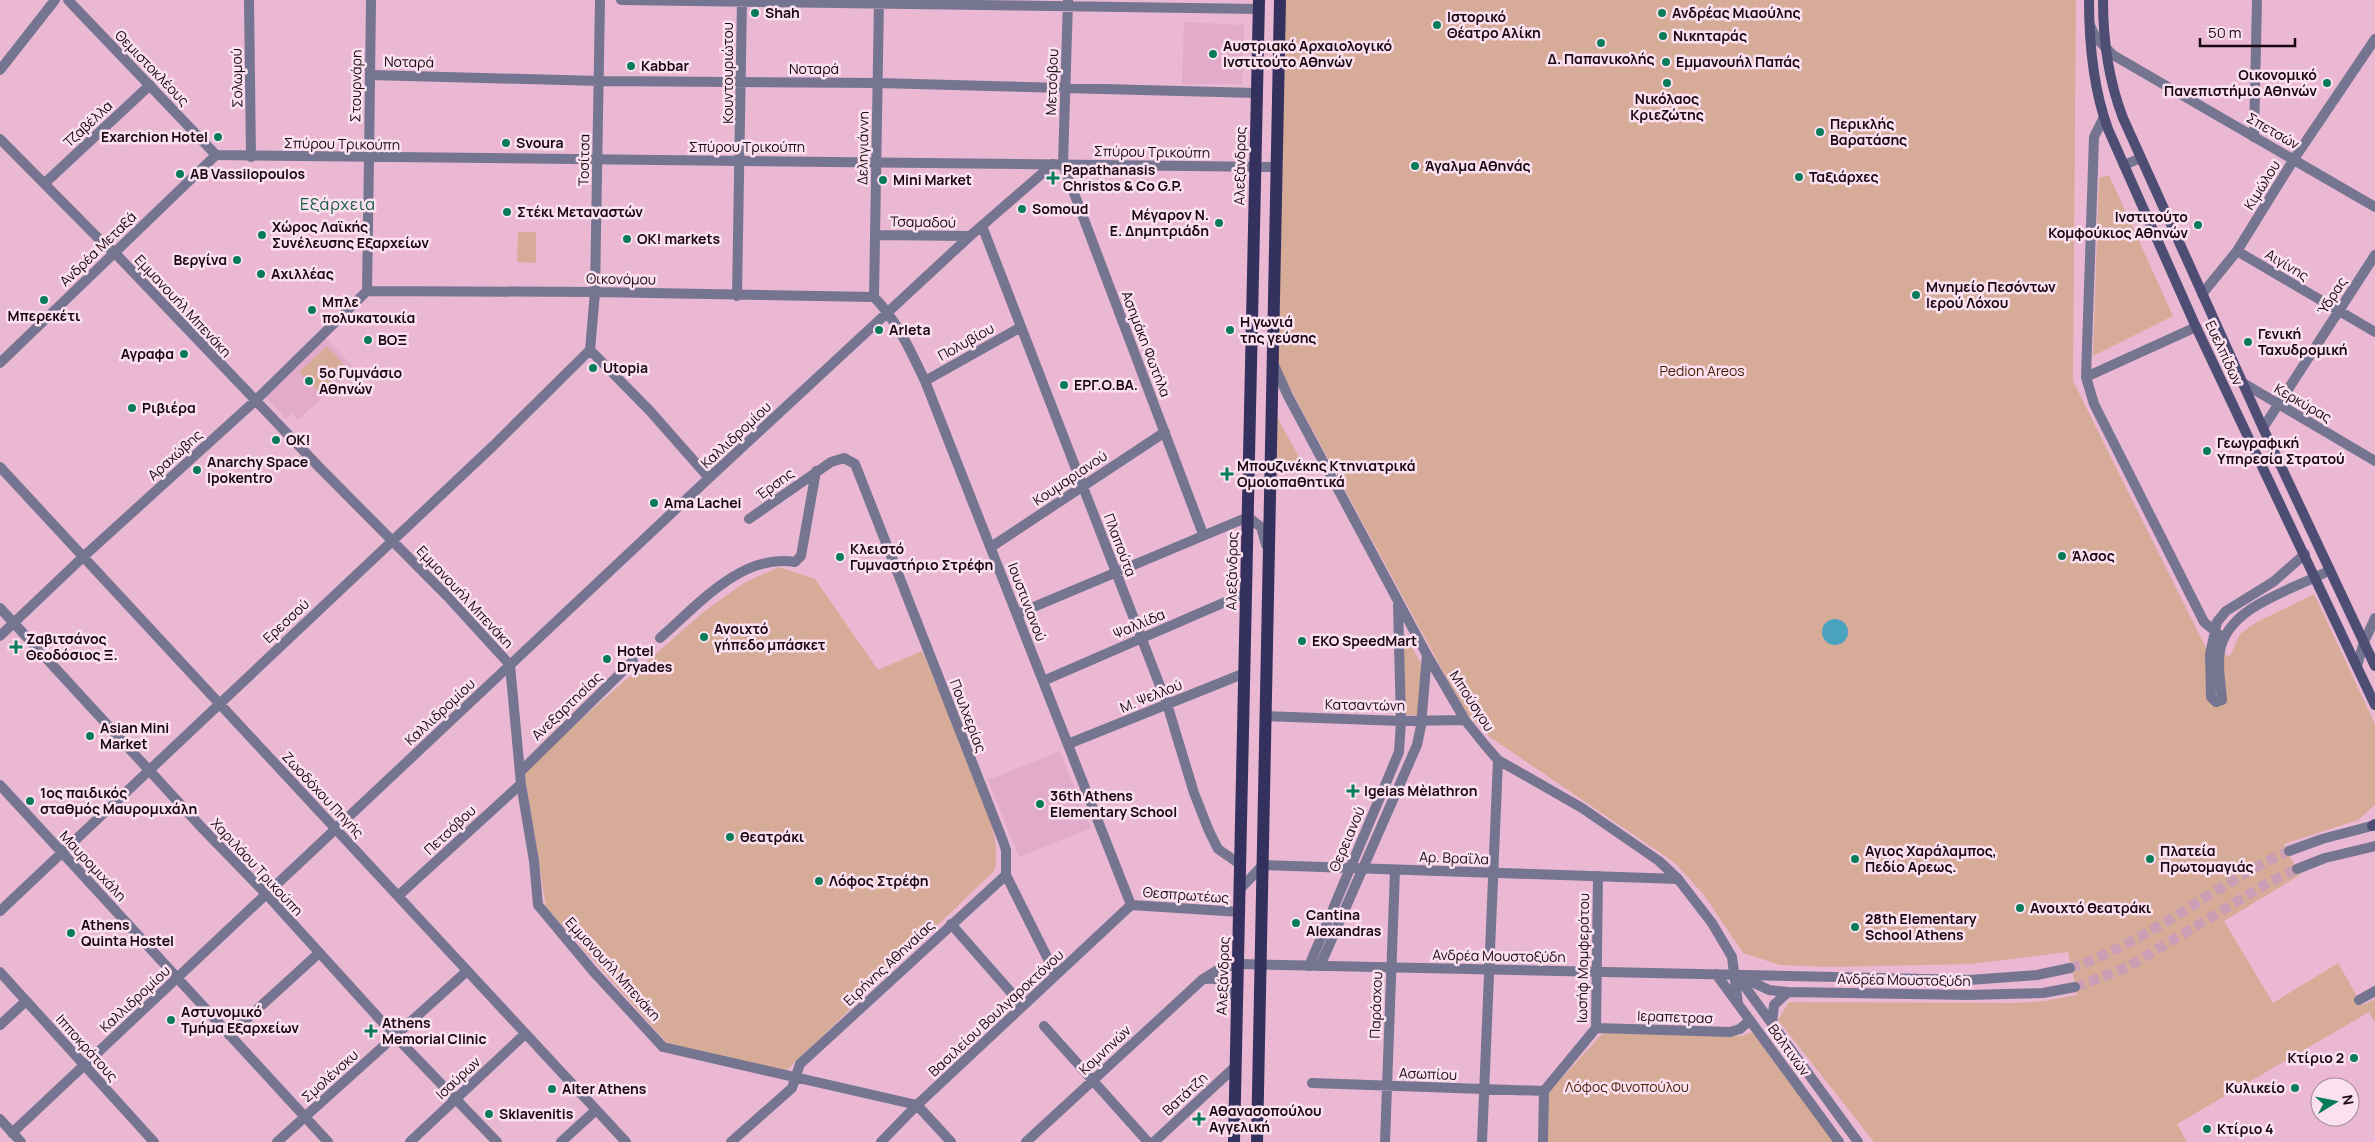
<svg xmlns="http://www.w3.org/2000/svg" width="2375" height="1142" viewBox="0 0 2375 1142" font-family="Manrope,sans-serif">
	<style>
		.built { fill: #e3abca }
		.green { fill: #d6ab98 }
		.water { fill: #4ba1c0 }
		.lines { fill: none; stroke-linecap: round; stroke-linejoin: round }
		.tertiary-tunnel { stroke: #cb9eb6; stroke-width: 10; stroke-dasharray: 10 5; stroke-linecap: butt }
		.minor { stroke: #757591; stroke-width: 10 }
		.tertiary { stroke: #757591; stroke-width: 10 }
		.secondary { stroke: #4e4d74; stroke-width: 10 }
		.primary { stroke: #34315f; stroke-width: 12 }
		.poi-dot { fill: #087c59; stroke: #fbe1ef; stroke-width: 2 }
		.labels { text-anchor: middle; stroke-width: 5; stroke-linejoin: round; paint-order: stroke }
		.poi-label { font-size: 14px; font-weight: bold; fill: #190812; stroke: #fbe1ef; text-anchor: start }
		.street-label { font-size: 14px; fill: #190812; stroke: #fbe1ef }
		.park-label { font-size: 14px; fill: #481c05; stroke: #fbe1ef }
		.quarter-label { font-size: 16px; letter-spacing: 1px; fill: #135a41; stroke: #fbe1ef }
	</style>
	<rect width="100%" height="100%" fill="#eab8d3"/>
	<path class="built" d="M1184 22 1244 25 1242 84H1182Z
		M325 337 354 368 298 420 292 414 286 419 263 394Z
		M1060 751 1091 828 1019 857 988 780Z"/>
	<path class="green" d="M1285 0H2076L2073 381 2207 650 2230 656 2240 634 2255 623 2314 594 2375 724V805L2358 820 2284 844 2300 875 2224 921 2273 1003 2338 963 2362 1005 2375 999V1022L2369 1012 2177 1124 2187 1142H1874L1778 1020 1789 1002 2013 1003 2045 1001 2077 995 2068 952 1971 964 1830 967 1780 965 1743 953 1704 895 1675 863 1490 737 1465 712 1276 362Z
		M2109 175 2173 316 2093 356 2099 178Z
		M518 232H536V263L517 262Z
		M327 346 347 368 320 393 299 372Z
		M1277 417 1303 464 1304 469 1273 476Z
		M779 567 815 579 878 670 922 651C941 695 960 738 976 782 986 811 1001 840 995 870L786 1071 667 1043 546 907 524 769 706 610 744 583Z
		M1403 632 1422 665 1419 715H1404Z
		M1604 1032 1742 1036 1752 1032 1834 1142H1547V1094Z"/>
	<path class="water" d="M1822 632a13 13 0 1 1 26 0a13 13 0 1 1-26 0Z"/>
	<g class="lines">
		<path class="tertiary-tunnel" d="M2070 968C2150 942 2213 885 2289 851
			M2075 987 2128 967 2271 881 2297 869"/>
		<path class="minor" d="M249 0 251 157
			M621 0 1259 9
			M1068 1 1063 164 1203 534
			M0 70 55 0
			M370 75 600 81 878 83 1257 93
			M2104 117 2094 137 2086 377 2094 404 2204 622 2223 638
			M2254 137 2257 0
			M0 139 104 244 114 252 321 469 448 597 510 665 521 784 534 861 538 905 593 971 663 1047 917 1105
			M2124 165 2141 158
			M45 183 150 85
			M982 226 1167 704 1194 793 1209 831 1218 849 1241 865
			M875 235 970 236
			M2237 251 2375 332
			M367 291 595 292 874 297
			M367 291 369 158
			M2202 294 2237 251 2294 159 2375 39
			M737 296 742 0
			M874 297C898 322 910 350 925 381L1131 905
			M874 297 879 0
			M590 350 595 292 600 0
			M590 350 650 411 709 478
			M0 363 216 155
			M1274 365 1288 396 1427 655 1465 720 1485 745 1498 760 1582 808 1659 861 1678 879
			M2086 377 2196 327
			M925 381 1021 327
			M2243 383 2375 461
			M2263 428 2375 255
			M0 467 626 1142
			M749 519 831 462 844 458 855 464 1003 841 1006 850V875L1056 975
			M991 547 1165 432
			M2305 554 2273 582 2226 611 2217 622 2210 654 2211 697 2216 702 2222 700C2221 685 2217 666 2220 651 2228 605 2294 590 2330 570
			M1017 614 1248 517 1261 527 1266 545
			M0 636 83 557 255 401 367 291
			M660 638C697 606 741 553 795 562L801 556 816 471
			M2357 666 2364 642 2375 618
			M1043 681 1246 593
			M1266 716 1401 721 1465 720
			M1068 744 1245 673
			M520 772 633 661
			M0 785 328 1142
			M2297 869 2325 858 2375 846
			M398 896 521 784
			M1131 905 1240 912
			M0 911 493 446 590 350
			M951 924 1023 1006
			M1309 966 1399 752 1401 721 1398 605
			M1320 966 1417 745 1421 726 1427 655
			M1204 979C1226 978 1227 981 1237 1000
			M2359 1000 2375 991
			M0 1025 26 1001
			M1044 1026 1148 1142
			M1596 1028 1730 1032 1740 1029 1750 1020
			M229 1035 319 953
			M1312 1083 1544 1091
			M917 1105 951 1142
			M12 1133 709 478 970 236 1053 164
			M277 1142 467 971
			M410 1142 525 1034
			M561 1142 596 1110
			M731 1142 792 1088 800 1064 1006 875
			M881 1142 917 1105 1131 905
			M1026 1142 1203 979 1221 968 1239 964
			M1154 1142 1236 1066
			M1385 1142 1395 870
			M1482 1142 1498 760
			M1543 1142 1544 1091 1596 1028 1598 876"/>
		<path class="tertiary" d="M68 0 216 155 1277 167
			M2090 25 2096 38 2113 55 2375 207
			M369 158 371 0
			M0 608 204 830 267 895 395 1036 497 1142
			M2289 851 2322 839 2375 825
			M1240 889 1263 865 1678 879 1712 923 1732 957 1738 1004
			M1239 964 1969 980 2037 975 2070 968
			M0 972 154 1142
			M1716 974 1839 1142
			M1737 975 1769 990 1788 992 1969 995 2043 993 2075 987
			M1738 977 1858 1142
			M1772 1024 1774 1005 1788 992
			M0 1119 21 1142"/>
		<path class="secondary" d="M2089 0C2089 44 2093 88 2108 129L2196 327 2375 705
			M2103 0C2103 42 2108 79 2123 118L2263 428 2375 666
			M2372 826 2375 824"/>
		<path class="primary" d="M1234 1142 1259 0
			M1257 1142 1280 0"/>
	</g>
	<g class="poi-dot">
		<circle cx="755" cy="13" r="5"/>
		<circle cx="1662" cy="13" r="5"/>
		<circle cx="1437" cy="25" r="5"/>
		<circle cx="1663" cy="36" r="5"/>
		<circle cx="1601" cy="43" r="5"/>
		<circle cx="1213" cy="54" r="5"/>
		<circle cx="1666" cy="62" r="5"/>
		<circle cx="631" cy="66" r="5"/>
		<circle cx="1667" cy="83" r="5"/>
		<circle cx="2327" cy="83" r="5"/>
		<circle cx="1820" cy="132" r="5"/>
		<circle cx="218" cy="137" r="5"/>
		<circle cx="506" cy="143" r="5"/>
		<circle cx="1415" cy="166" r="5"/>
		<circle cx="180" cy="174" r="5"/>
		<circle cx="1799" cy="177" r="5"/>
		<path d="M1050.5 170.5h5v5h5v5h-5v5h-5v-5h-5v-5h5z"/>
		<circle cx="883" cy="180" r="5"/>
		<circle cx="1022" cy="209" r="5"/>
		<circle cx="507" cy="212" r="5"/>
		<circle cx="1219" cy="223" r="5"/>
		<circle cx="2198" cy="225" r="5"/>
		<circle cx="262" cy="235" r="5"/>
		<circle cx="627" cy="239" r="5"/>
		<circle cx="237" cy="260" r="5"/>
		<circle cx="261" cy="274" r="5"/>
		<circle cx="1916" cy="295" r="5"/>
		<circle cx="44" cy="300" r="5"/>
		<circle cx="312" cy="310" r="5"/>
		<circle cx="879" cy="330" r="5"/>
		<circle cx="1230" cy="330" r="5"/>
		<circle cx="368" cy="340" r="5"/>
		<circle cx="2248" cy="342" r="5"/>
		<circle cx="184" cy="354" r="5"/>
		<circle cx="593" cy="368" r="5"/>
		<circle cx="309" cy="381" r="5"/>
		<circle cx="1064" cy="385" r="5"/>
		<circle cx="132" cy="408" r="5"/>
		<circle cx="276" cy="440" r="5"/>
		<circle cx="2207" cy="451" r="5"/>
		<circle cx="197" cy="470" r="5"/>
		<path d="M1224.5 466.5h5v5h5v5h-5v5h-5v-5h-5v-5h5z"/>
		<circle cx="654" cy="503" r="5"/>
		<circle cx="2062" cy="556" r="5"/>
		<circle cx="840" cy="557" r="5"/>
		<circle cx="704" cy="637" r="5"/>
		<circle cx="1302" cy="641" r="5"/>
		<path d="M13.5 639.5h5v5h5v5h-5v5h-5v-5h-5v-5h5z"/>
		<circle cx="607" cy="659" r="5"/>
		<circle cx="90" cy="736" r="5"/>
		<path d="M1350.5 783.5h5v5h5v5h-5v5h-5v-5h-5v-5h5z"/>
		<circle cx="30" cy="801" r="5"/>
		<circle cx="1040" cy="804" r="5"/>
		<circle cx="730" cy="837" r="5"/>
		<circle cx="1855" cy="859" r="5"/>
		<circle cx="2150" cy="859" r="5"/>
		<circle cx="819" cy="881" r="5"/>
		<circle cx="2020" cy="908" r="5"/>
		<circle cx="1296" cy="923" r="5"/>
		<circle cx="1855" cy="927" r="5"/>
		<circle cx="71" cy="933" r="5"/>
		<circle cx="171" cy="1020" r="5"/>
		<path d="M368.5 1023.5h5v5h5v5h-5v5h-5v-5h-5v-5h5z"/>
		<circle cx="2354" cy="1058" r="5"/>
		<circle cx="2295" cy="1088" r="5"/>
		<circle cx="552" cy="1089" r="5"/>
		<circle cx="489" cy="1114" r="5"/>
		<path d="M1196.5 1111.5h5v5h5v5h-5v5h-5v-5h-5v-5h5z"/>
		<circle cx="2207" cy="1129" r="5"/>
	</g>
	<g class="labels">
		<g class="poi-label">
			<text x="765" y="18">Shah</text>
			<text x="1672" y="18">Ανδρέας Μιαούλης</text>
			<text x="1447" y="22">Ιστορικό<tspan x="1447" dy="16">Θέατρο Αλίκη</tspan></text>
			<text x="1673" y="41">Νικηταράς</text>
			<text x="1223" y="51">Αυστριακό Αρχαιολογικό<tspan x="1223" dy="16">Ινστιτούτο Αθηνών</tspan></text>
			<text x="1601" y="64" text-anchor="middle">Δ. Παπανικολής</text>
			<text x="1676" y="67">Εμμανουήλ Παπάς</text>
			<text x="641" y="71">Kabbar</text>
			<text x="2317" y="80" text-anchor="end">Οικονομικό<tspan x="2317" dy="16">Πανεπιστήμιο Αθηνών</tspan></text>
			<text x="1667" y="104" text-anchor="middle">Νικόλαος<tspan x="1667" dy="16">Κριεζώτης</tspan></text>
			<text x="1830" y="129">Περικλής<tspan x="1830" dy="16">Βαρατάσης</tspan></text>
			<text x="208" y="142" text-anchor="end">Exarchion Hotel</text>
			<text x="516" y="148">Svoura</text>
			<text x="1425" y="171">Άγαλμα Αθηνάς</text>
			<text x="1063" y="175">Papathanasis<tspan x="1063" dy="16">Christos &amp; Co G.P.</tspan></text>
			<text x="190" y="179">AB Vassilopoulos</text>
			<text x="1809" y="182">Ταξιάρχες</text>
			<text x="893" y="185">Mini Market</text>
			<text x="1032" y="214">Somoud</text>
			<text x="517" y="217">Στέκι Μεταναστών</text>
			<text x="1209" y="220" text-anchor="end">Μέγαρον Ν.<tspan x="1209" dy="16">Ε. Δημητριάδη</tspan></text>
			<text x="2188" y="222" text-anchor="end">Ινστιτούτο<tspan x="2188" dy="16">Κομφούκιος Αθηνών</tspan></text>
			<text x="272" y="232">Χώρος Λαϊκής<tspan x="272" dy="16">Συνέλευσης Εξαρχείων</tspan></text>
			<text x="637" y="244">OK! markets</text>
			<text x="227" y="265" text-anchor="end">Βεργίνα</text>
			<text x="271" y="279">Αχιλλέας</text>
			<text x="1926" y="292">Μνημείο Πεσόντων<tspan x="1926" dy="16">Ιερού Λόχου</tspan></text>
			<text x="322" y="307">Μπλε<tspan x="322" dy="16">πολυκατοικία</tspan></text>
			<text x="44" y="321" text-anchor="middle">Μπερεκέτι</text>
			<text x="1240" y="327">Η γωνιά<tspan x="1240" dy="16">της γεύσης</tspan></text>
			<text x="889" y="335">Arleta</text>
			<text x="2258" y="339">Γενική<tspan x="2258" dy="16">Ταχυδρομική</tspan></text>
			<text x="378" y="345">ΒΟΞ</text>
			<text x="174" y="359" text-anchor="end">Αγραφα</text>
			<text x="603" y="373">Utopia</text>
			<text x="319" y="378">5ο Γυμνάσιο<tspan x="319" dy="16">Αθηνών</tspan></text>
			<text x="1074" y="390">ΕΡΓ.Ο.ΒΑ.</text>
			<text x="142" y="413">Ριβιέρα</text>
			<text x="286" y="445">ΟΚ!</text>
			<text x="2217" y="448">Γεωγραφική<tspan x="2217" dy="16">Υπηρεσία Στρατού</tspan></text>
			<text x="207" y="467">Anarchy Space<tspan x="207" dy="16">Ipokentro</tspan></text>
			<text x="1237" y="471">Μπουζινέκης Κτηνιατρικά<tspan x="1237" dy="16">Ομοιοπαθητικά</tspan></text>
			<text x="664" y="508">Ama Lachei</text>
			<text x="850" y="554">Κλειστό<tspan x="850" dy="16">Γυμναστήριο Στρέφη</tspan></text>
			<text x="2072" y="561">Άλσος</text>
			<text x="714" y="634">Ανοιχτό<tspan x="714" dy="16">γήπεδο μπάσκετ</tspan></text>
			<text x="26" y="644">Ζαβιτσάνος<tspan x="26" dy="16">Θεοδόσιος Ξ.</tspan></text>
			<text x="1312" y="646">EKO SpeedMart</text>
			<text x="617" y="656">Hotel<tspan x="617" dy="16">Dryades</tspan></text>
			<text x="100" y="733">Asian Mini<tspan x="100" dy="16">Market</tspan></text>
			<text x="1364" y="796">Igeias Mèlathron</text>
			<text x="40" y="798">1ος παιδικός<tspan x="40" dy="16">σταθμός Μαυρομιχάλη</tspan></text>
			<text x="1050" y="801">36th Athens<tspan x="1050" dy="16">Elementary School</tspan></text>
			<text x="740" y="842">θεατράκι</text>
			<text x="1865" y="856">Αγιος Χαράλαμπος,<tspan x="1865" dy="16">Πεδίο Αρεως.</tspan></text>
			<text x="2160" y="856">Πλατεία<tspan x="2160" dy="16">Πρωτομαγιάς</tspan></text>
			<text x="829" y="886">Λόφος Στρέφη</text>
			<text x="2030" y="913">Ανοιχτό θεατράκι</text>
			<text x="1306" y="920">Cantina<tspan x="1306" dy="16">Alexandras</tspan></text>
			<text x="1865" y="924">28th Elementary<tspan x="1865" dy="16">School Athens</tspan></text>
			<text x="81" y="930">Athens<tspan x="81" dy="16">Quinta Hostel</tspan></text>
			<text x="181" y="1017">Αστυνομικό<tspan x="181" dy="16">Τμήμα Εξαρχείων</tspan></text>
			<text x="382" y="1028">Athens<tspan x="382" dy="16">Memorial Clinic</tspan></text>
			<text x="2344" y="1063" text-anchor="end">Κτίριο 2</text>
			<text x="2285" y="1093" text-anchor="end">Κυλικείο</text>
			<text x="562" y="1094">Alter Athens</text>
			<text x="1209" y="1116">Αθανασοπούλου<tspan x="1209" dy="16">Αγγελική</tspan></text>
			<text x="499" y="1119">Sklavenitis</text>
			<text x="2217" y="1134">Κτίριο 4</text>
		</g>
		<g class="street-label">
			<text transform="translate(409 62) rotate(1)" y="5">Νοταρά</text>
			<text transform="translate(152 68) rotate(46)" y="5">Θεμιστοκλέους</text>
			<text x="814" y="74">Νοταρά</text>
			<text transform="translate(728 73) rotate(-90)" y="5">Κουντουριώτου</text>
			<text transform="translate(237 78) rotate(-91)" y="5">Σολωμού</text>
			<text transform="translate(1052 82) rotate(-88)" y="5">Μετσόβου</text>
			<text transform="translate(356 86) rotate(-89)" y="5">Στουρνάρη</text>
			<text transform="translate(88 124) rotate(-43)" y="5">Τζαβέλλα</text>
			<text transform="translate(2273 131) rotate(30)" y="5">Σπετσών</text>
			<text transform="translate(342 144) rotate(1)" y="5">Σπύρου Τρικούπη</text>
			<text x="747" y="152">Σπύρου Τρικούπη</text>
			<text transform="translate(863 148) rotate(-89)" y="5">Δεληγιάννη</text>
			<text transform="translate(1152 152) rotate(1)" y="5">Σπύρου Τρικούπη</text>
			<text transform="translate(584 160) rotate(-89)" y="5">Τοσίτσα</text>
			<text transform="translate(1240 166) rotate(-89)" y="5">Αλεξάνδρας</text>
			<text transform="translate(2262 185) rotate(-58)" y="5">Κιμώλου</text>
			<text transform="translate(923 222) rotate(1)" y="5">Τσαμαδού</text>
			<text transform="translate(98 249) rotate(-44)" y="5">Ανδρέα Μεταξά</text>
			<text transform="translate(2287 265) rotate(31)" y="5">Αιγίνης</text>
			<text transform="translate(621 279) rotate(1)" y="5">Οικονόμου</text>
			<text transform="translate(2332 296) rotate(-57)" y="5">Ύδρας</text>
			<text transform="translate(183 306) rotate(47)" y="5">Εμμανουήλ Μπενάκη</text>
			<text transform="translate(966 342) rotate(-29)" y="5">Πολυβίου</text>
			<text transform="translate(1146 344) rotate(69)" y="5">Ασημάκη Φωτήλα</text>
			<text transform="translate(2224 353) rotate(65)" y="5">Ευελπίδων</text>
			<text transform="translate(2303 403) rotate(30)" y="5">Κερκύρας</text>
			<text transform="translate(736 435) rotate(-43)" y="5">Καλλιδρομίου</text>
			<text transform="translate(175 455) rotate(-42)" y="5">Αραχώβης</text>
			<text transform="translate(1070 478) rotate(-34)" y="5">Κουμαριανού</text>
			<text transform="translate(775 484) rotate(-36)" y="5">Έρσης</text>
			<text transform="translate(1120 545) rotate(69)" y="5">Πλαπούτα</text>
			<text transform="translate(1232 571) rotate(-89)" y="5">Αλεξάνδρας</text>
			<text transform="translate(465 597) rotate(47)" y="5">Εμμανουήλ Μπενάκη</text>
			<text transform="translate(1027 602) rotate(69)" y="5">Ιουστινιανού</text>
			<text transform="translate(286 621) rotate(-43)" y="5">Ερεσσού</text>
			<text transform="translate(1139 624) rotate(-23)" y="5">Ψαλλίδα</text>
			<text transform="translate(1151 696) rotate(-22)" y="5">Μ. Ψελλού</text>
			<text transform="translate(1472 701) rotate(57)" y="5">Μπούσγου</text>
			<text transform="translate(1365 705) rotate(1)" y="5">Κατσαντώνη</text>
			<text transform="translate(567 706) rotate(-44)" y="5">Ανεξαρτησίας</text>
			<text transform="translate(440 712) rotate(-43)" y="5">Καλλιδρομίου</text>
			<text transform="translate(968 716) rotate(69)" y="5">Πουλχερίας</text>
			<text transform="translate(323 795) rotate(47)" y="5">Ζωοδόχου Πηγής</text>
			<text transform="translate(450 830) rotate(-43)" y="5">Πετσόβου</text>
			<text transform="translate(1347 839) rotate(-67)" y="5">Θερειανού</text>
			<text transform="translate(1454 858) rotate(2)" y="5">Αρ. Βραΐλα</text>
			<text transform="translate(93 866) rotate(47)" y="5">Μαυρομιχάλη</text>
			<text transform="translate(257 867) rotate(47)" y="5">Χαριλάου Τρικούπη</text>
			<text transform="translate(1186 895) rotate(4)" y="5">Θεσπρωτέως</text>
			<text transform="translate(1499 956) rotate(1)" y="5">Ανδρέα Μουστοξύδη</text>
			<text transform="translate(1583 958) rotate(-89)" y="5">Ιωσήφ Μομφεράτου</text>
			<text transform="translate(889 963) rotate(-43)" y="5">Ειρήνης Αθηναίας</text>
			<text transform="translate(613 969) rotate(48)" y="5">Εμμανουήλ Μπενάκη</text>
			<text transform="translate(1223 976) rotate(-88)" y="5">Αλεξάνδρας</text>
			<text transform="translate(1904 980) rotate(1)" y="5">Ανδρέα Μουστοξύδη</text>
			<text transform="translate(135 999) rotate(-43)" y="5">Καλλιδρομίου</text>
			<text transform="translate(1376 1005) rotate(-88)" y="5">Παράσχου</text>
			<text transform="translate(996 1013) rotate(-43)" y="5">Βασιλείου Βουλγαροκτόνου</text>
			<text transform="translate(1675 1017) rotate(2)" y="5">Ιεραπετρασ</text>
			<text transform="translate(87 1048) rotate(48)" y="5">Ιπποκράτους</text>
			<text transform="translate(1105 1050) rotate(-43)" y="5">Κομνηνών</text>
			<text transform="translate(1789 1050) rotate(54)" y="5">Βαλτινών</text>
			<text transform="translate(1428 1074) rotate(2)" y="5">Ασωπίου</text>
			<text transform="translate(330 1076) rotate(-42)" y="5">Σμολένσκυ</text>
			<text transform="translate(458 1078) rotate(-43)" y="5">Ισαύρων</text>
			<text transform="translate(1185 1094) rotate(-43)" y="5">Βατάτζη</text>
		</g>
		<g class="park-label">
			<text x="1702" y="376">Pedion Areos</text>
			<text x="1627" y="1092">Λόφος Φινοπούλου</text>
		</g>
		<g class="quarter-label">
			<text x="338" y="210">Εξάρχεια</text>
		</g>
	</g>
	<g transform="translate(2335 1102) rotate(80)"><circle r="24" fill="#fbe1ef" stroke="#a18a97"/>
	<path d="M0-4L9 19L0 12L-9 19Z" fill="#087c59"/>
	<text y="-8" font-size="14" font-weight="bold" text-anchor="middle" fill="#190812">N</text>
	</g>
	<path d="M2200 38v8h95v-8" fill="none" stroke="#190812" stroke-width="2.5"/>
	<text x="2208" y="38" font-size="15" fill="#190812" stroke="#fbe1ef" stroke-width="4" paint-order="stroke">50 m</text>
</svg>
